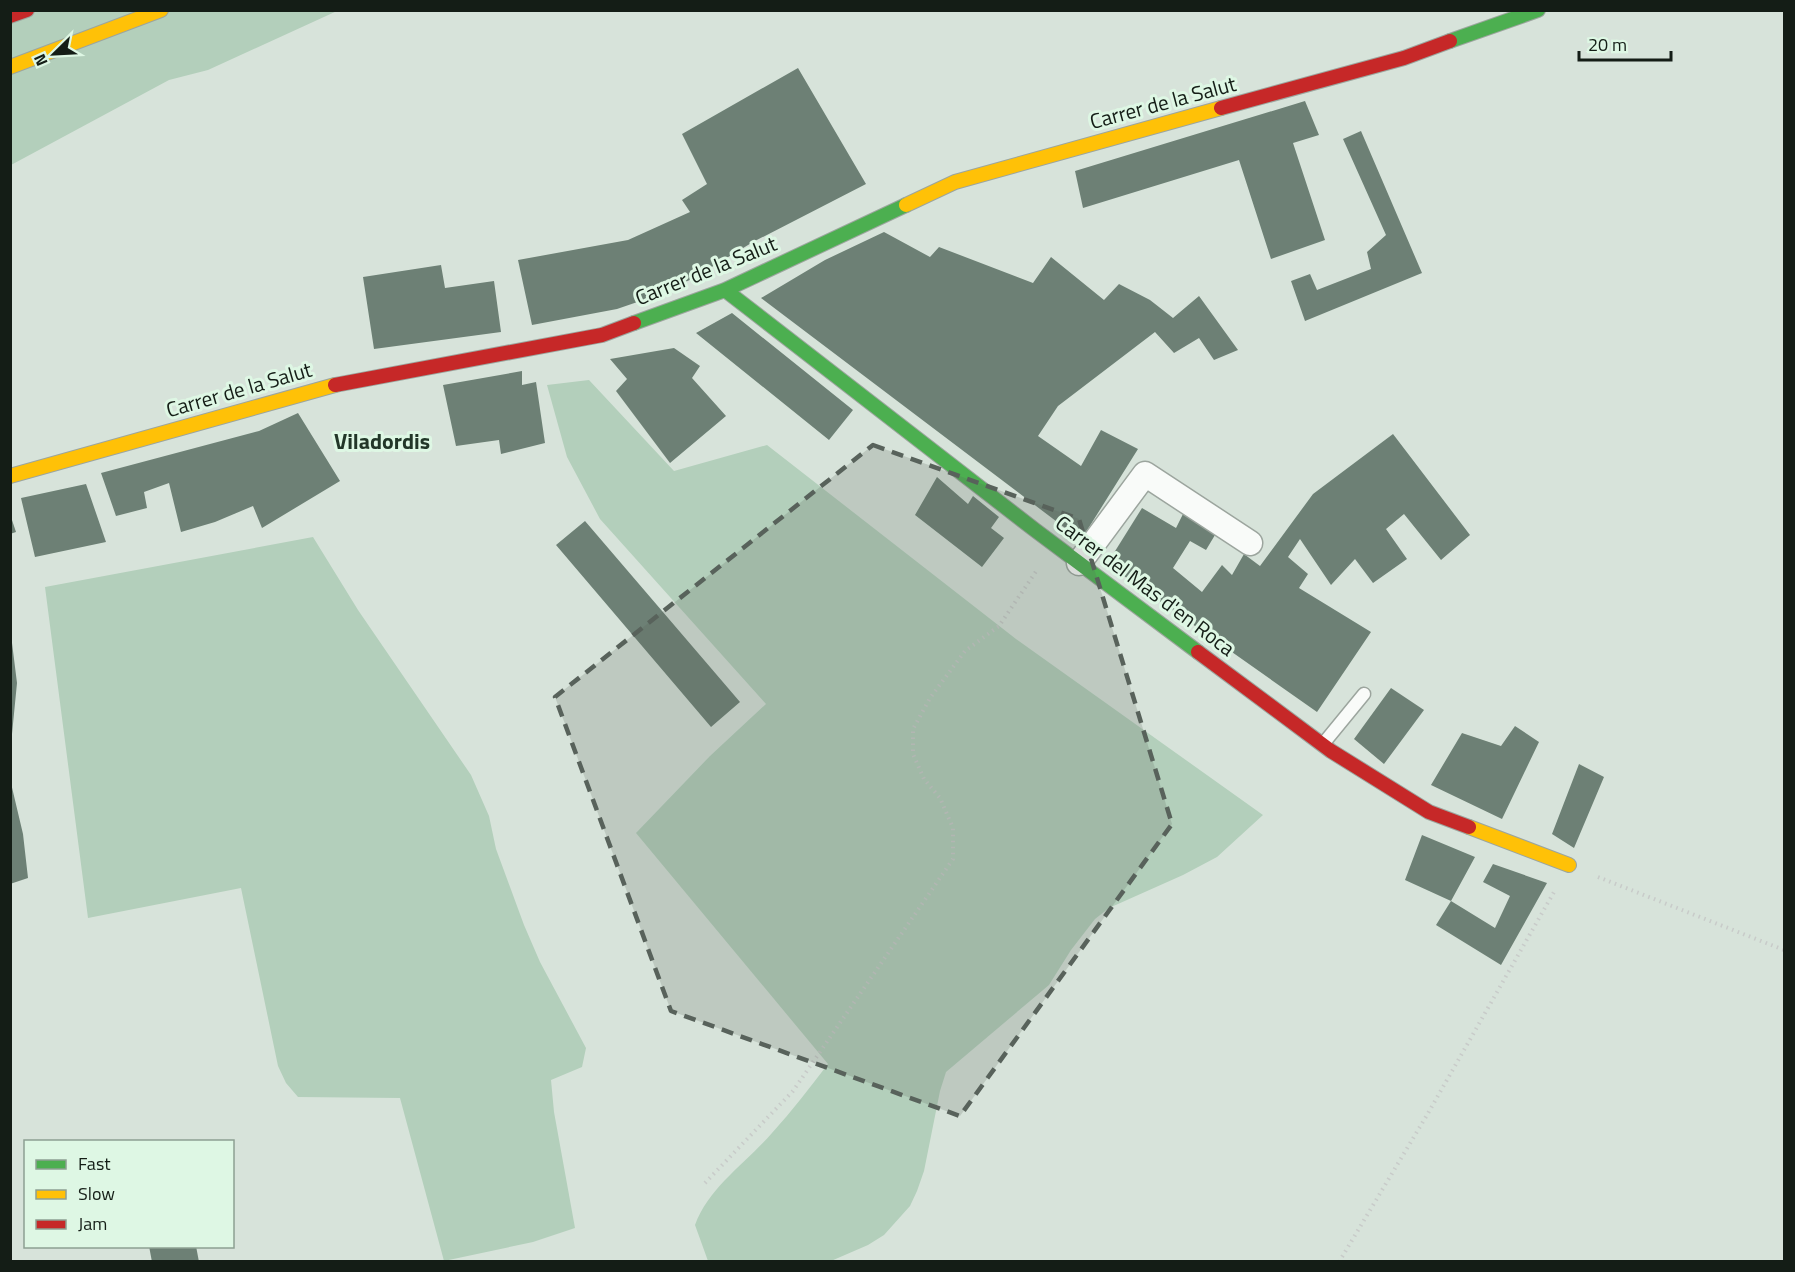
<svg xmlns="http://www.w3.org/2000/svg" width="1795" height="1272" viewBox="0 0 1795 1272" font-family="'Titillium Web',sans-serif">
	<style>
		.green { fill: #b3cfbb }
		.building { fill: #6d8075 }
		.lines { fill: none; stroke-linecap: round; stroke-linejoin: round }
		.lane-casing { stroke: #9ca59e; stroke-width: 15 }
		.street-casing { stroke: #9ca59e; stroke-width: 27 }
		.fast-casing { stroke: #9ca59e; stroke-width: 16 }
		.slow-casing { stroke: #9ca59e; stroke-width: 16 }
		.jam-casing { stroke: #9ca59e; stroke-width: 16 }
		.path { stroke: #c8cbc9; stroke-width: 4; stroke-dasharray: 1.5 4.5; stroke-linecap: butt }
		.lane { stroke: #f9fbf9; stroke-width: 12 }
		.street { stroke: #f9fbf9; stroke-width: 24 }
		.fast { stroke: #4caf50; stroke-width: 14 }
		.slow { stroke: #ffc107; stroke-width: 14 }
		.jam { stroke: #c62828; stroke-width: 14 }
		.marked { fill: #58625b; fill-opacity: 0.2; stroke: #58625b; stroke-width: 4.5; stroke-dasharray: 12 8; stroke-linejoin: round }
		.labels { text-anchor: middle; stroke-width: 6; stroke-linejoin: round; paint-order: stroke }
		.street-label { font-size: 21px; fill: #141d16; stroke: #def7e4 }
		.neighbourhood-label { font-size: 22px; font-weight: bold; fill: #223628; stroke: #def7e4 }
	</style>
	<rect width="100%" height="100%" fill="#d7e3da"/>
	<path class="green" d="M11 11H337L208 70 169 80 11 165Z
		M589 380 674 471 767 445 1016 639 1263 815 1217 857 1183 875 1109 908 1095 919 1071 950 1049 985 946 1072 940 1091 924 1171 917 1191 910 1206 884 1235 868 1245 831 1261H708L695 1225C709 1187 746 1163 772 1133 792 1111 810 1087 828 1064L636 833 710 756 766 704 600 519 567 457 547 385Z
		M313 537 358 610 471 775 489 816 496 849 524 925 540 962 586 1048 582 1067 551 1080 554 1112 575 1228 533 1242 444 1261 400 1098 298 1097 286 1083 278 1066 241 888 88 918 45 587Z"/>
	<path class="building" d="M798 68 866 184 753 242 692 279 649 298 617 309 532 325 518 260 628 240 690 212 682 200 707 184 682 134Z
		M1305 101 1319 135 1293 143 1325 240 1271 259 1239 160 1083 208 1075 171Z
		M1361 131 1422 273 1305 321 1291 281 1310 274 1317 290 1371 269 1367 252 1386 235 1343 139Z
		M884 232 930 257 939 247 1033 283 1051 257 1104 300 1119 284 1150 300 1173 318 1199 296 1238 350 1214 360 1199 338 1174 353 1155 332 1058 406 1038 436 1081 466 1101 430 1138 449 1081 540 761 298 825 260Z
		M441 265 445 288 494 281 501 332 374 349 363 277Z
		M732 313 853 410 829 440 696 333Z
		M674 348 700 366 692 378 726 416 670 463 616 391 627 379 610 359Z
		M522 371V385L536 382 545 443 501 454 499 440 456 446 443 385Z
		M298 413 340 481 262 528 253 506 215 522 181 532 169 483 144 492 147 508 116 516 101 473 259 431Z
		M1393 434 1470 535 1441 560 1404 514 1386 529 1407 559 1373 583 1355 559 1331 585 1300 539 1288 557 1308 574 1299 588 1371 632 1317 712 1107 564 1142 508 1176 528 1183 514 1215 535 1206 550 1190 541 1173 568 1202 592 1222 565 1232 575 1244 554 1260 566 1313 494Z
		M937 477 968 504 973 496 999 517 991 528 1004 538 982 567 915 515Z
		M86 484 106 542 35 557 21 498Z
		M10 514 16 532 10 534Z
		M585 521 740 702 711 727 556 545Z
		M12 643 17 683 12 734H10Z
		M1391 688 1424 710 1384 764 1354 739Z
		M1515 726 1539 742 1502 819 1431 785 1462 733 1501 746Z
		M1579 764 1604 777 1574 848 1552 834Z
		M10 779 23 834 28 878 10 884Z
		M1422 835 1475 857 1451 901 1405 880Z
		M1493 864 1547 883 1501 965 1436 925 1451 901 1495 928 1510 896 1483 882Z
		M149 1246H196L199 1262H152Z"/>
	<g class="lines">
		<defs>
			<path id="lane" d="M1323 744 1364 694"/>
			<path id="street" d="M1079 563 1145 474 1250 543"/>
			<path id="fast" d="M1450 41 1538 10
				M725 290 1035 530 1198 652
				M634 323 725 290 906 205"/>
			<path id="slow" d="M10 67 161 10
				M906 205 955 182 1221 108
				M10 476 335 385
				M1469 827 1569 865"/>
			<path id="jam" d="M10 16 27 10
				M1221 108 1404 58 1450 41
				M335 385 602 335 634 323
				M1198 652 1331 751 1429 812 1469 827"/>
		</defs>
		<use href="#lane" class="lane-casing"/>
		<use href="#street" class="street-casing"/>
		<use href="#fast" class="fast-casing"/>
		<use href="#slow" class="slow-casing"/>
		<use href="#jam" class="jam-casing"/>
		<path class="path" d="M1598 877 1784 950
			M705 1183 793 1091 953 859V828L940 798 924 779 913 754V729L930 698 965 651 999 626 1037 570
			M1339 1262 1427 1115 1554 892"/>
		<use href="#lane" class="lane"/>
		<use href="#street" class="street"/>
		<use href="#fast" class="fast"/>
		<use href="#slow" class="slow"/>
		<use href="#jam" class="jam"/>
	</g>
	<path class="marked" d="M873 445 1079 519 1172 824 960 1116 671 1011 555 697Z"/>
	<g class="labels">
		<g class="street-label">
			<text transform="translate(1163 103) rotate(-15)" y="7">Carrer de la Salut</text>
			<text transform="translate(706 271) rotate(-22)" y="7">Carrer de la Salut</text>
			<text transform="translate(239 390) rotate(-16)" y="7">Carrer de la Salut</text>
			<text transform="translate(1145 586) rotate(37)" y="7">Carrer del Mas d'en Roca</text>
		</g>
		<g class="neighbourhood-label">
			<text x="382" y="449">Viladordis</text>
		</g>
	</g>
	<rect width="1795" height="1272" fill="none" stroke="#141d16" stroke-width="24"/>
	<rect x="24" y="1140" width="210" height="108" fill="#def7e4" stroke="#8da092" stroke-width="1.5"/>
	<rect x="36" y="1160" width="30" height="9" fill="#4caf50" stroke="#8da092" stroke-width="1.5"/>
	<text x="78" y="1170" font-size="18" fill="#141d16">Fast</text>
	<rect x="36" y="1190" width="30" height="9" fill="#ffc107" stroke="#8da092" stroke-width="1.5"/>
	<text x="78" y="1200" font-size="18" fill="#141d16">Slow</text>
	<rect x="36" y="1220" width="30" height="9" fill="#c62828" stroke="#8da092" stroke-width="1.5"/>
	<text x="78" y="1230" font-size="18" fill="#141d16">Jam</text>
	<g transform="translate(54 54) rotate(246)" stroke="#def7e4" stroke-width="4.5" paint-order="stroke">
	<path d="M0-4.5L10 22L0 15L-10 22Z" fill="#141d16"/>
	<text y="-9" font-size="16" font-weight="bold" text-anchor="middle" fill="#141d16">N</text>
	</g>
	<path d="M1579 51v9h92v-9" fill="none" stroke="#141d16" stroke-width="3"/>
	<text x="1588" y="51" font-size="18" fill="#141d16" stroke="#def7e4" stroke-width="4.5" paint-order="stroke">20 m</text>
</svg>
